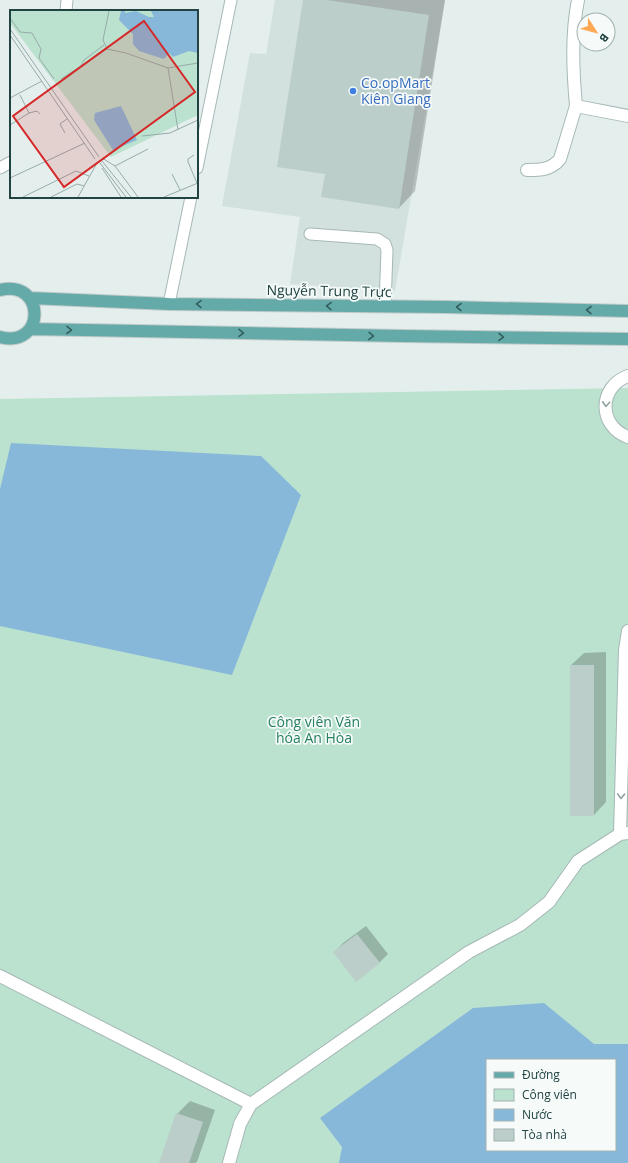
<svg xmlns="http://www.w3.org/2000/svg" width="628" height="1163" viewBox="0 0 628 1163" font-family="'Open Sans',sans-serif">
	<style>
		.built { fill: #d2e0de }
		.green { fill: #bbe2cf; fill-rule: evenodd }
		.water { fill: #87b8da; fill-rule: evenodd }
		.shadow { fill: #0003 }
		.building { fill: #bcceca }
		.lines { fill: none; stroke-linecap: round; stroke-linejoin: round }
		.lane-casing { stroke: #a6b8b7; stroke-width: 13 }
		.street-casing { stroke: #a6b8b7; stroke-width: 14 }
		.primary-casing { stroke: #c1cbca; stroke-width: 14 }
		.lane { stroke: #fff; stroke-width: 11 }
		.street { stroke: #fff; stroke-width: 12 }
		.primary { stroke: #64aaa9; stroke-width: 12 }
		.oneway { stroke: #325e5c }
		.oneway2 { stroke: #90a2a1 }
		.shop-dot { fill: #3f7fe0; stroke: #f6fbfa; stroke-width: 1.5 }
		.labels { text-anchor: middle; stroke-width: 3.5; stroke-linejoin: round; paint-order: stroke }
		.shop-label { font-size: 14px; fill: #366cbe; stroke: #f6fbfa; text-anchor: start }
		.street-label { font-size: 14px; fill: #214443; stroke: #f6fbfa }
		.park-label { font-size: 14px; fill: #26805f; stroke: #f6fbfa }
		.inset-road { fill: none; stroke: #96aba9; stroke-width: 1 }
		.view { fill: #d62828; fill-opacity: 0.15; stroke: #d62828; stroke-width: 2 }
		.inset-edge { fill: none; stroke: #214443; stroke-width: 2 }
	</style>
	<rect width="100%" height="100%" fill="#e4efed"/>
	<path class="built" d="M275 0H445L395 291 290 284 300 217 222 206 250 53 266 54Z"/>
	<path class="green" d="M628 388V1163H0V399ZM487 1060H615V1150H487Z"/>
	<path class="water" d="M11 443 261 456 301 495 232 675 0 626V489Z
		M544 1003 594 1044H628V1163H339L342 1147 320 1118 473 1008ZM487 1060H615V1150H487Z"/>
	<path class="shadow" d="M304 0H445L415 191 399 208 326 173Z
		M606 652V802L594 815 571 665 584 653Z
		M366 926 388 954 379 963 335 952 343 943Z
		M190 1101 215 1110 197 1162 195 1163H160L177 1114Z"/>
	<path class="building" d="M303 0H327L429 15 399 209 321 197 325 174 277 167Z
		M570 665H594V816H570Z
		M357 934 380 963 356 982 333 952Z
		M176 1113 203 1122 189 1163H159Z"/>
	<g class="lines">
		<defs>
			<path id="lane" d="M66 11 67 0
				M0 168 11 162
				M197 168 231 0
				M310 234 377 239 385 244 387 250 385 306
				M169 304 191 197"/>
			<path id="street" d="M578 0C571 35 573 72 576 106L628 116
				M527 170C540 170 551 170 560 159L576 106
				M628 376C598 387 598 426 628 437
				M620 834 625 650 628 631
				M0 976 251 1104
				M229 1163 240 1124 251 1104 469 952 520 925 549 902 578 861 620 834 628 833"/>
			<path id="primary" d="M0 290C46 279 46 349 0 337
				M30 298 169 304 446 307 628 311
				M30 329 403 336 628 339"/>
		</defs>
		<use href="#lane" class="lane-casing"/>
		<use href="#street" class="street-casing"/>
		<use href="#primary" class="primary-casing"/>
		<use href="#lane" class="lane"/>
		<use href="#street" class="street"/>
		<use href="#primary" class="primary"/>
	</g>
	<defs><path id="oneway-chevron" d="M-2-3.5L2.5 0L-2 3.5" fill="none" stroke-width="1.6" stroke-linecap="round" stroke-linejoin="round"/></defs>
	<g class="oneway">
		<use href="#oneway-chevron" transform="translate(199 304) rotate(-179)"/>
		<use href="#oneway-chevron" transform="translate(329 306) rotate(-179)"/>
		<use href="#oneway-chevron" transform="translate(459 307) rotate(-179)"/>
		<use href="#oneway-chevron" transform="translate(589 310) rotate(-179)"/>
		<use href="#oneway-chevron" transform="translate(69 330) rotate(1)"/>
		<use href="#oneway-chevron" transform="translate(241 333) rotate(1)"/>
		<use href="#oneway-chevron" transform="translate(371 336) rotate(1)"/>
		<use href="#oneway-chevron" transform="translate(501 337) rotate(1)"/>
	</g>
	<g class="oneway2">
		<use href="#oneway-chevron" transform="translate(606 404) rotate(93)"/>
		<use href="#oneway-chevron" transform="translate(621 796) rotate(92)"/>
	</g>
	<circle class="shop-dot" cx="353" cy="91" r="4"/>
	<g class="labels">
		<g class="shop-label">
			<text x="361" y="88">Co.opMart<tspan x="361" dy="16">Kiên Giang</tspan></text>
		</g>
		<g class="street-label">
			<text transform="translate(329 291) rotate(1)" y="5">Nguyễn Trung Trực</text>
		</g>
		<g class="park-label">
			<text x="314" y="727">Công viên Văn<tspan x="314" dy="16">hóa An Hòa</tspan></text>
		</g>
	</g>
	<g transform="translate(10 10)">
		<rect width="188" height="188" fill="#e4efed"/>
		<path d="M0 1H188V105L101 147 0 13Z" fill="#bbe2cf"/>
		<path d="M111 1H115V3L126 1 139 7H144L141 1H188V43L179 41 163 47 159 43 154 49 129 41 123 34V24L109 10ZM111 96 127 130 103 140 84 110 85 103Z" fill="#87b8da"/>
		<path class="inset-road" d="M99 1 93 30 97 39 116 43 158 58 188 53M0 8 10 22 22 23 31 39 29 48 44 69M0 19 89 147M0 25 85 149M71 56 74 50 94 35M158 58 168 120M51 69 97 39M0 88 32 71M19 103 27 101 30 104M0 115 19 103 10 85M55 123 50 114 57 109M132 126 160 123 188 110M184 145 178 149V152L187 173M92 148 105 156 128 187M92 151 121 187M90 153 116 187M105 156 138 139M92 158 111 187M162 164 170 180M0 168 75 133M13 187 66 161 79 166M41 187 67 174 74 176M68 187 87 153M154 187 188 173"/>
		<path class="view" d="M134 11 185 82 54 177 3 106Z"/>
		<rect width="188" height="188" class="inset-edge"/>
	</g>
	<rect x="486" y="1059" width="130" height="92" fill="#f6fbfa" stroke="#a1b2b1"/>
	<rect x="494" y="1072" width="20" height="6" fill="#64aaa9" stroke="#a1b2b1"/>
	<text x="522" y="1079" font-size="12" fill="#214443">Đường</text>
	<rect x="494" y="1089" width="20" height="12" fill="#bbe2cf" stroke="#a1b2b1"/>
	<text x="522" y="1099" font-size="12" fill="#214443">Công viên</text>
	<rect x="494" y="1109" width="20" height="12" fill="#87b8da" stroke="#a1b2b1"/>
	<text x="522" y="1119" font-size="12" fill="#214443">Nước</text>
	<rect x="494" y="1129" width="20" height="12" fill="#bcceca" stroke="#a1b2b1"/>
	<text x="522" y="1139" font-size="12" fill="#214443">Tòa nhà</text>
	<g transform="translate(596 32) rotate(126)"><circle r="19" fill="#f6fbfa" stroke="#a1b2b1"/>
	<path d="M0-3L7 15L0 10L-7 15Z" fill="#ffa852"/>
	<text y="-6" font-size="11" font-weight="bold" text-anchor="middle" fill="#214443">B</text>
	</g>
</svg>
